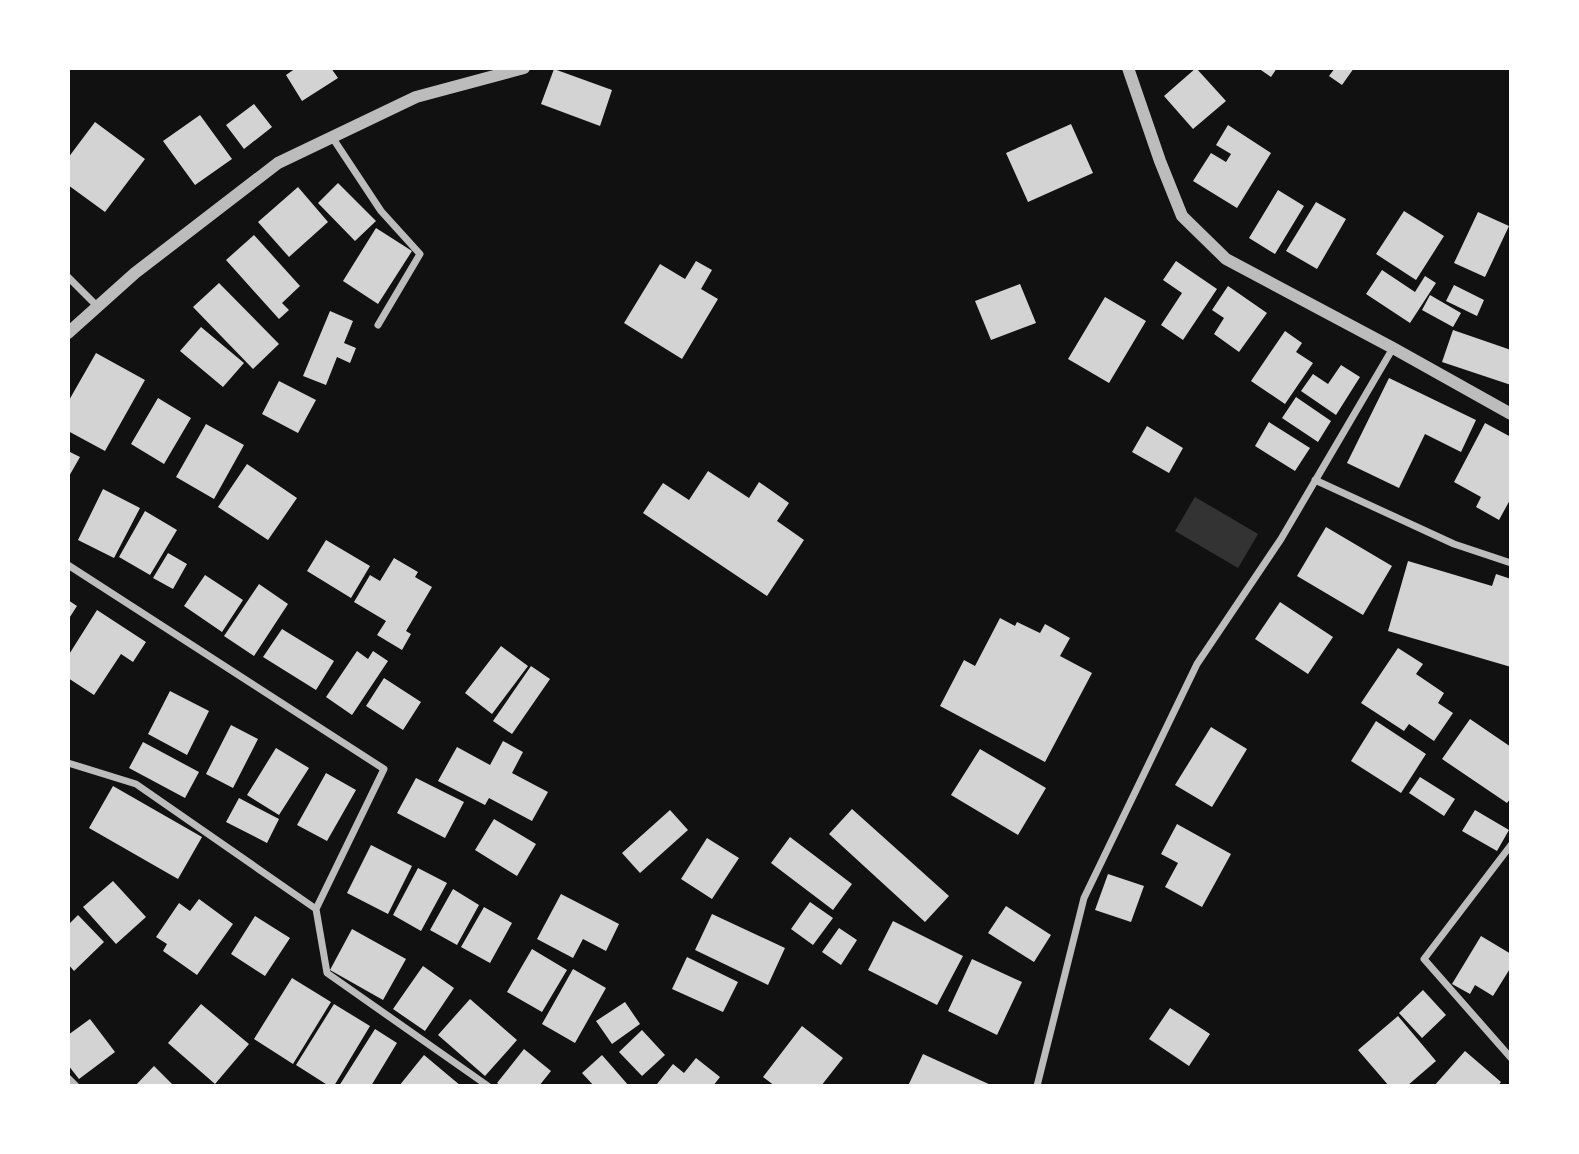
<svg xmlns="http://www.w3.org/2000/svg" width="1579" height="1154" viewBox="0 0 1579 1154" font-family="'Sofia Sans Condensed',sans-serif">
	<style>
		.water { fill: #333 }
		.building { fill: #d3d3d3 }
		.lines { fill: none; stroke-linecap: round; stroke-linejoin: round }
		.minor { stroke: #bcbcbc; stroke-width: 7 }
		.tertiary { stroke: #bcbcbc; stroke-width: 12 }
	</style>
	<rect width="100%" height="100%" fill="#111"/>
	<path class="water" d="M1195 497 1258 534 1238 568 1175 531Z"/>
	<path class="building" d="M296 68H331L338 78 302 101 286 75Z
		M1196 68 1226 101 1193 129 1164 96Z
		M1258 68H1277L1271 77Z
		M1335 68H1354L1342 85 1329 76Z
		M554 69 612 90 600 126 541 104Z
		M254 104 272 127 244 149 226 125Z
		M200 115 232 159 195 185 163 141Z
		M95 122 145 159 105 212 68 185V158Z
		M1071 124 1093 173 1028 202 1006 153Z
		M1228 125 1271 153 1237 208 1193 181 1211 153 1226 162 1231 154 1216 145Z
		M338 183 376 221 355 241 318 203Z
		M298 187 328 222 289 257 258 222Z
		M1278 190 1304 206 1275 254 1249 238Z
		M1316 202 1346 219 1317 269 1286 251Z
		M1404 211 1444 236 1416 280 1376 254Z
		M1478 212 1509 226 1485 277 1454 263Z
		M376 228 412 251 378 304 343 281Z
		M254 235 300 286 282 303 289 310 279 319 226 260Z
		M696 261 712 270 701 289 718 299 682 359 624 323 660 264 685 279Z
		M1176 261 1217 289 1183 340 1161 325 1182 293 1163 280Z
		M1382 270 1415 292 1425 276 1436 283 1410 323 1366 294Z
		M219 283 279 344 253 369 193 307Z
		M1020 284 1036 323 991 340 975 301Z
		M1454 285 1484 300 1477 316 1446 301Z
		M1228 286 1267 313 1239 352 1214 334 1224 318 1212 310Z
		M1430 295 1461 313 1453 327 1422 310Z
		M1105 297 1146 321 1109 383 1068 359Z
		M330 311 353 321 344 343 356 348 350 363 337 357 326 385 303 376Z
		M201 327 244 363 223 387 180 351Z
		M1453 330 1511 350V385L1442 362Z
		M1285 331 1302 343 1296 352 1313 363 1285 404 1251 381Z
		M96 353 145 380 105 451 68 431V402Z
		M1341 365 1360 377 1336 415 1301 391 1313 374 1328 384Z
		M1389 378 1476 420 1461 452 1425 434 1399 488 1347 463Z
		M279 381 316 400 298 433 262 414Z
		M1296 397 1331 421 1318 442 1282 418Z
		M158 398 191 418 164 464 131 444Z
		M1269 422 1310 448 1295 471 1255 446Z
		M1485 423 1511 437V498L1499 520 1476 507 1481 497 1454 482Z
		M206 424 244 445 214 499 176 477Z
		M1147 426 1183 448 1169 473 1132 452Z
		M68 451 80 457 68 478Z
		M247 464 297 498 268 540 218 507Z
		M708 471 749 498 759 482 789 503 777 521 804 540 767 596 643 513 663 483 689 500Z
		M103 489 140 508 114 558 78 540Z
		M145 511 177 530 150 575 119 557Z
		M1326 527 1392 566 1363 615 1297 576Z
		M326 540 370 566 351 598 307 571Z
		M168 553 187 564 173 589 153 578Z
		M394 558 418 572 415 577 432 587 406 631 411 634 402 650 377 635 386 621 354 602 370 575 380 581Z
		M1408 561 1492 586 1496 574 1511 579V667L1388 631Z
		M205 575 243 600 222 632 184 606Z
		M259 584 288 604 254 656 224 636Z
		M68 600 77 606 68 620Z
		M1280 602 1333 637 1308 674 1255 639Z
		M97 610 146 642 133 662 121 654 94 695 68 678V656Z
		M1000 618 1015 626 1017 622 1040 633 1045 624 1070 638 1060 656 1092 673 1045 762 940 706 964 660 975 666Z
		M282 629 334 661 316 690 263 657Z
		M501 646 528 666 492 714 465 693Z
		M1398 648 1423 664 1416 674 1444 693 1438 703 1453 713 1434 741 1409 724 1404 731 1361 703Z
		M357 651 368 659 373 651 388 661 352 715 326 697Z
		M531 666 550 679 512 734 493 721Z
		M384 678 421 702 403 730 366 706Z
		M170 691 209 711 187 755 148 734Z
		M1470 719 1511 747V798L1507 803 1442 759Z
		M1376 721 1426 754 1401 793 1351 761Z
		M231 725 258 739 233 788 206 774Z
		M1211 727 1247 749 1212 807 1175 785Z
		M503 741 523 752 512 773 548 792 532 821 489 798 485 805 438 781 457 747 490 765Z
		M143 742 199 772 185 798 129 768Z
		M276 748 309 768 279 815 247 795Z
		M980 749 1046 788 1018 835 951 795Z
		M326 773 356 790 327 841 297 825Z
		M1420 777 1455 799 1444 816 1409 793Z
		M416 778 464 802 445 838 397 813Z
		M113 786 202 837 178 879 89 828Z
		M239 798 279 819 267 843 226 822Z
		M852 809 949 896 925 922 829 834Z
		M670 810 688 830 640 873 622 853Z
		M1475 810 1509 830 1497 851 1462 831Z
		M494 819 536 844 517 876 475 850Z
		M1177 824 1231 854 1202 907 1165 887 1178 863 1161 854Z
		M790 837 852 884 833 910 771 863Z
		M707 838 739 858 712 899 681 879Z
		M371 845 412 866 388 914 347 893Z
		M418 868 447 883 421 931 393 915Z
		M1108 874 1144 886 1131 922 1095 910Z
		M113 881 146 917 116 944 83 907Z
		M453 889 479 905 457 945 430 930Z
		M561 894 619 924 606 951 583 939 573 958 537 939Z
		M199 899 233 924 197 975 163 951 167 944 156 937 179 903 190 911Z
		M810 902 833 918 813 945 791 929Z
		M1006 906 1051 935 1034 962 988 933Z
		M484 907 512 923 490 963 461 947Z
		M712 914 785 948 768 985 695 950Z
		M78 915 104 942 74 971 68 964V925Z
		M255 916 290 938 265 976 231 954Z
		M893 921 963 956 937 1005 868 970Z
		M839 928 857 940 841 965 822 952Z
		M352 929 406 959 383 1000 330 970Z
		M1481 936 1511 954V967L1493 996 1475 985 1470 994 1452 984Z
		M532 949 567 970 542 1012 507 992Z
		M687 957 738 982 723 1012 672 989Z
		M972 959 1022 982 997 1035 948 1011Z
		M423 966 454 988 425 1031 393 1009Z
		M573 969 606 988 575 1043 542 1024Z
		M292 978 331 1002 293 1064 254 1039Z
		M1423 990 1446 1015 1422 1038 1399 1013Z
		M470 999 517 1040 485 1076 438 1035Z
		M625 1002 640 1024 612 1044 596 1021Z
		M201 1004 249 1044 215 1084 168 1043Z
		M334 1004 370 1026 334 1086H329L296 1065Z
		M1170 1008 1210 1034 1189 1066 1149 1039Z
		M1398 1016 1436 1061 1407 1086H1389L1358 1050Z
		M90 1019 115 1052 79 1079 68 1065V1035Z
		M802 1026 843 1058 821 1086H775L763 1077Z
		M375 1029 397 1043 371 1086H339Z
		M642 1030 665 1055 642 1076 619 1052Z
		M524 1049 551 1071 539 1086H501L497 1083Z
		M1465 1051 1501 1082 1498 1086H1434Z
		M923 1054 993 1086H908Z
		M424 1055 461 1086H399Z
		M602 1055 629 1086H594L582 1073Z
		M696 1058 720 1077 713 1086 657 1084 673 1064 684 1073Z
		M154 1066 174 1086H135Z"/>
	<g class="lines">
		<path class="minor" d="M332 137 381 211 420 254 378 325
			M68 277 98 307
			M1315 480 1454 544 1511 563
			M68 565 384 769 316 909 327 973 488 1086
			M68 763 136 784 316 909
			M1511 845 1424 959 1511 1058
			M68 1078 76 1086
			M1037 1086 1084 898 1197 664 1281 539 1393 348"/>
		<path class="tertiary" d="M1128 68 1160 161 1182 216 1226 259 1393 348 1511 414
			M68 333 135 273 278 163 416 97 524 68"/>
	</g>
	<rect width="1579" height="1154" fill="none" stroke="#ffffff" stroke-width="140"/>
</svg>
